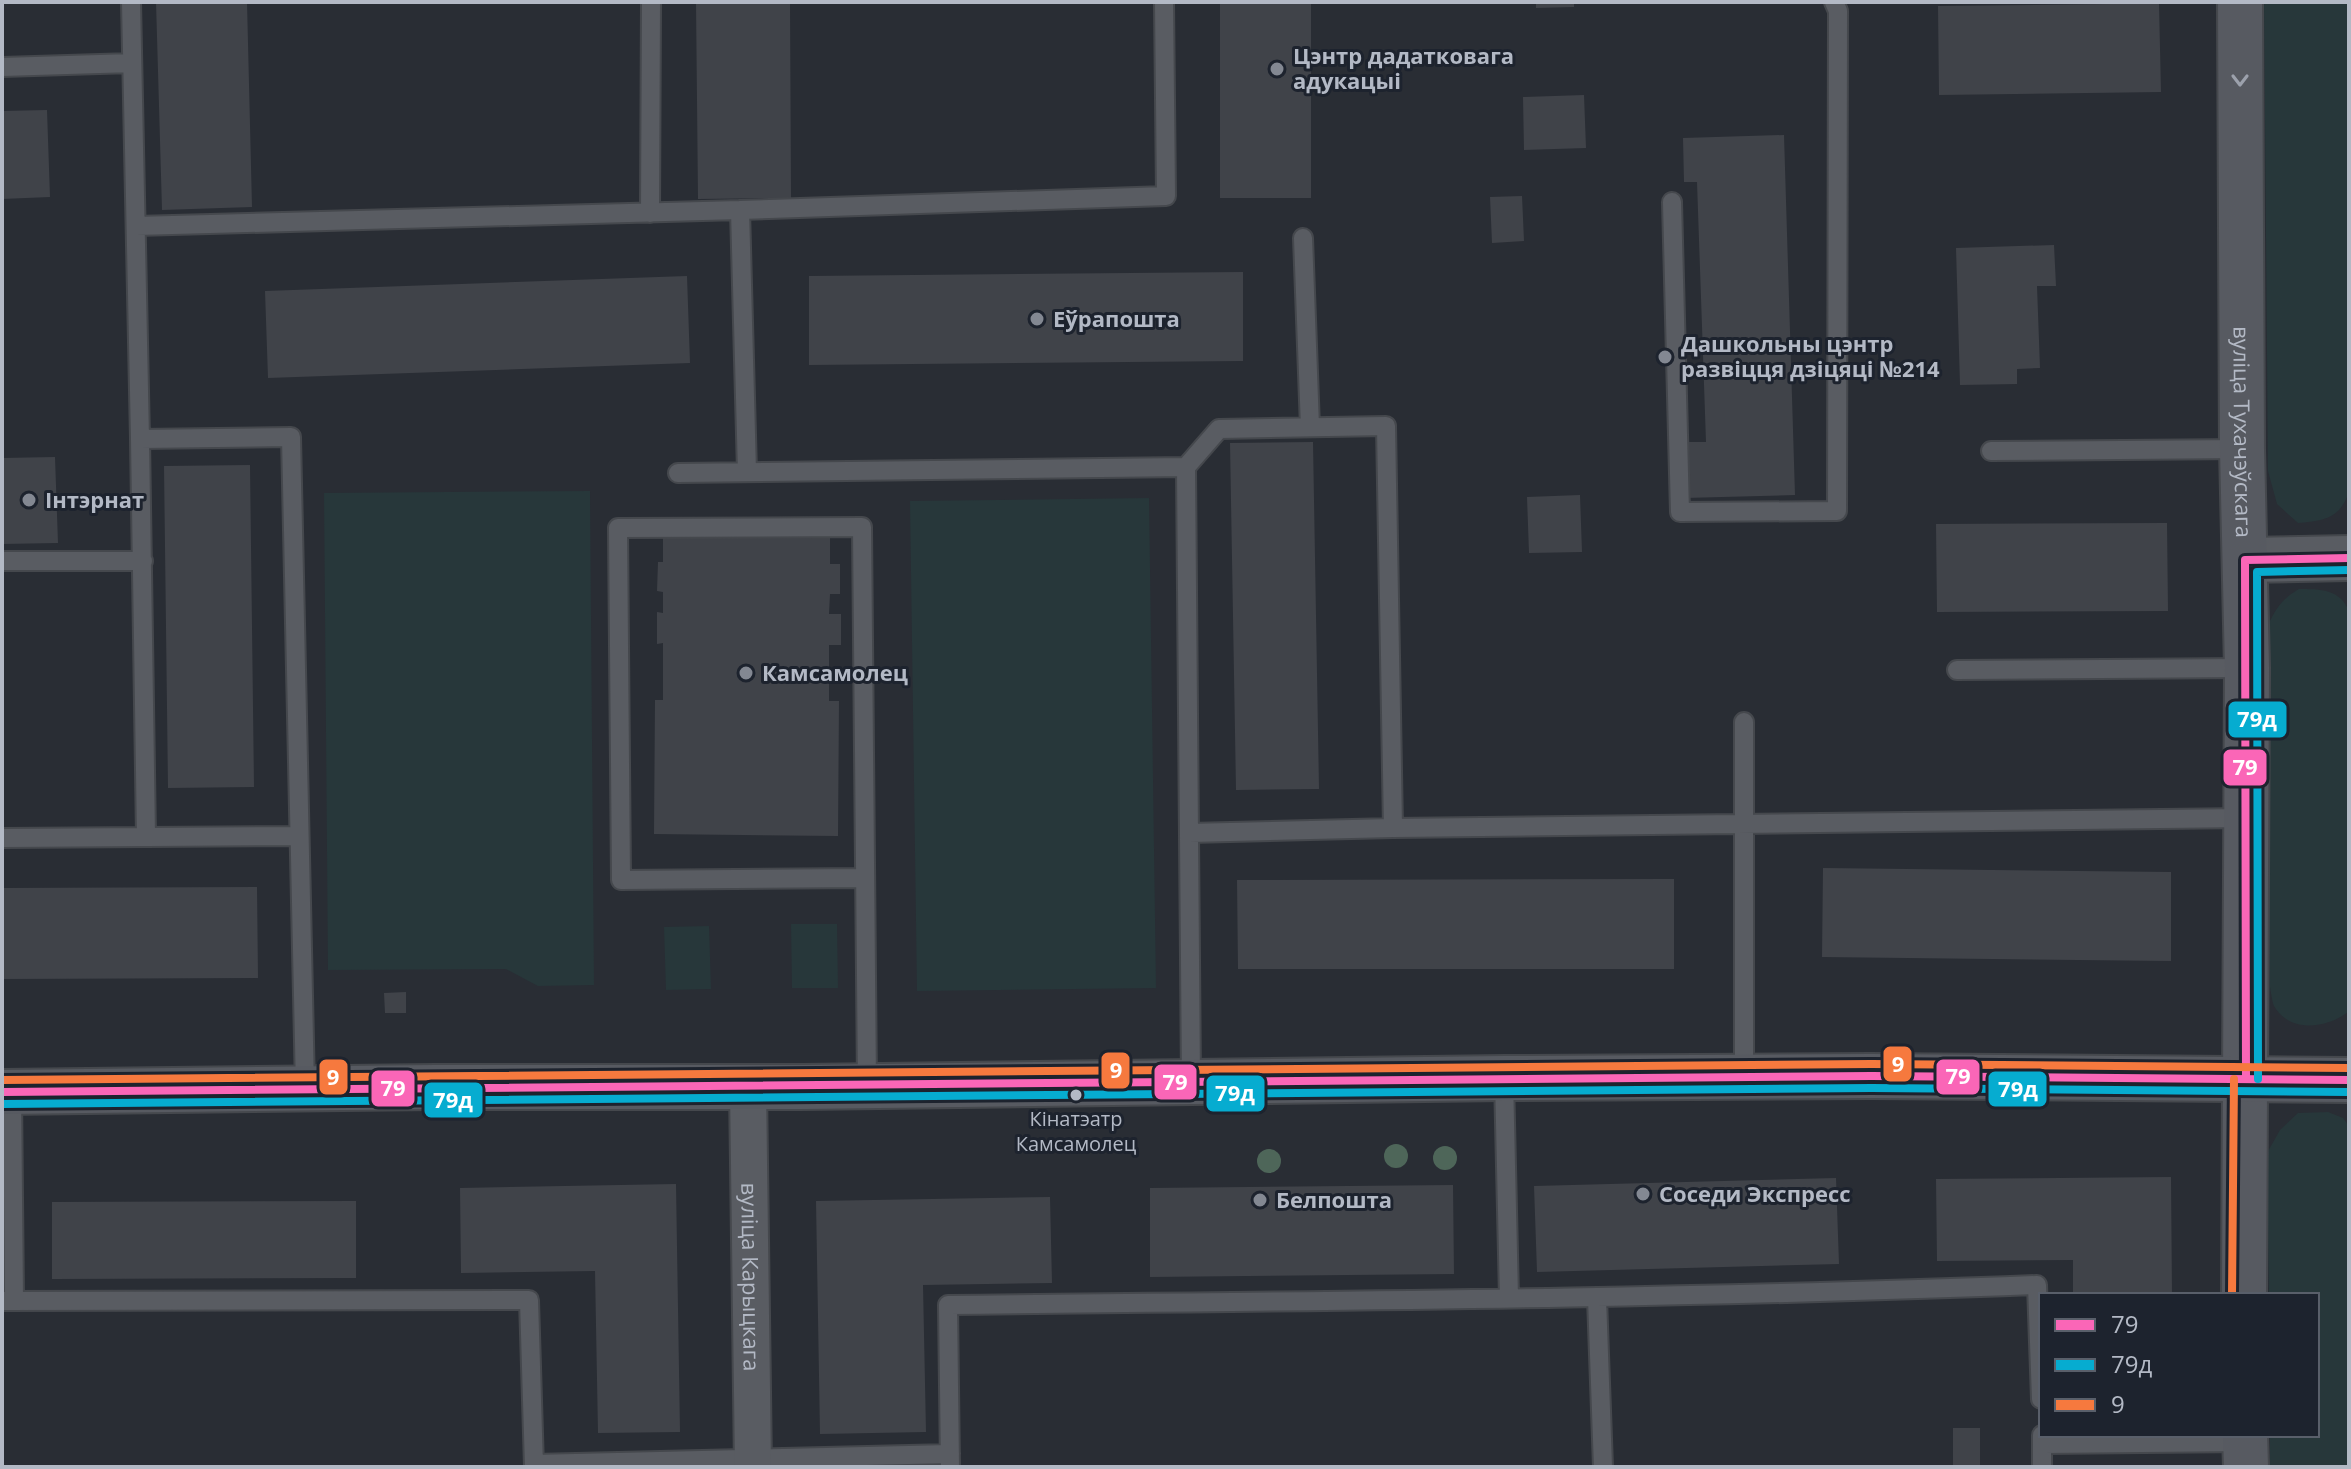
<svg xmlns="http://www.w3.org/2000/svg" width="2351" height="1469" viewBox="0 0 2351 1469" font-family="'Open Sans',sans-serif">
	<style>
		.green { fill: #27373a }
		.building { fill: #404349 }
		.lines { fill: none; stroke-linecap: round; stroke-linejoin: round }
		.service-casing { stroke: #45484d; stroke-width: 22 }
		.minor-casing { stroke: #45484d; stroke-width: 40 }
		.tertiary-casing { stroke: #45484d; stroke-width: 48 }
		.secondary-casing { stroke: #45484d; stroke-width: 48 }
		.service { stroke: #595c62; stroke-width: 18 }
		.minor { stroke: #595c62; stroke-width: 36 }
		.tertiary { stroke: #595c62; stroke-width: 44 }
		.secondary { stroke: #575a61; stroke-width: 44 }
		.bus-1-casing { stroke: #1d232e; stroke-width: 14 }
		.bus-2-casing { stroke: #1d232e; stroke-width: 14 }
		.bus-3-casing { stroke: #1d232e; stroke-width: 14 }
		.bus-1 { stroke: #fa66b7; stroke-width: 8 }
		.bus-2 { stroke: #06acd0; stroke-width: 8 }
		.bus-3 { stroke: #f6793e; stroke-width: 8 }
		.tree { fill: #4e6659 }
		.oneway { stroke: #9ca1ac }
		.poi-dot { fill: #838892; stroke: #1d232e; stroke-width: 3 }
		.bus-dot { fill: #b3b9c5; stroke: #1d232e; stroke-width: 3 }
		.labels { text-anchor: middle; stroke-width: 6; stroke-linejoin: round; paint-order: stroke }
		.bus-label { font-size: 20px; fill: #b3b9c5; stroke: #1d232e }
		.poi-label { font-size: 22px; font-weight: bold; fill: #b3b9c5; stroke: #1d232e; text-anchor: start }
		.street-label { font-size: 22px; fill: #b3b9c5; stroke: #1d232e }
		.line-badge { stroke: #1d232e; stroke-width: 3 }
		.badge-label { font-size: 22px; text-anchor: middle; font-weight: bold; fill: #fff }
	</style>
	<rect width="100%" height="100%" fill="#292d34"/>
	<path class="green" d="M2264 2H2349V491C2341 519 2322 521 2298 523L2277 504 2268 471Z
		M590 491 594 985 538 986 506 969 328 970 324 493Z
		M1149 498 1156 988 917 991 910 501Z
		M2299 589C2320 589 2340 589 2349 611V1011C2329 1028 2290 1034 2274 1006 2272 1001 2271 992 2270 987L2266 630C2274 611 2281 599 2299 589Z
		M791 924H837L838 988H792Z
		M709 926 711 989 666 990 664 927Z
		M2328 1112 2343 1118 2349 1126V1467H2270V1435H2317V1295H2269L2267 1153 2280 1130 2298 1113Z"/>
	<path class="building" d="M156 2H247L252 207 162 210Z
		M696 2H790L791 198 698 199Z
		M1220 2H1311V198H1220Z
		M1536 2H1574V7L1536 8Z
		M2110 4H2159L2161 92 1939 95 1938 6Z
		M1584 95 1586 148 1524 150 1523 97Z
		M47 110 50 197 2 199V111Z
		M1784 135 1795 495 1684 498 1682 442H1706L1697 182H1684L1683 138Z
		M1522 196 1524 241 1492 243 1490 197Z
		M2054 245 2056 286H2037L2040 368 2017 369V384L1960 385 1956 248Z
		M1243 272V361L809 365V276Z
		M687 276 690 363 268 378 265 291Z
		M1313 442 1319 789 1236 790 1230 443Z
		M55 457 58 543 2 544V458Z
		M250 465 254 787 168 788 164 466Z
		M1580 495 1582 552 1529 553 1527 497Z
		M2167 523 2168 611 1937 612 1936 524Z
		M663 537 830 538V564H840V594H830L829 614H841V645H829V701H839L838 836 654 834 655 700H663V643L657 644V612L663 613V592L657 591 658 562H663Z
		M1823 868 2171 872V961L1822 957Z
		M1674 879V969H1238L1237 880Z
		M257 887 258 978 2 979V888Z
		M406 992V1013H385L384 993Z
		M2171 1177 2172 1295H2073V1260L1937 1261 1936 1179Z
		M1836 1178 1839 1264 1537 1272 1534 1186Z
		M676 1184 680 1432 598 1433 595 1271 461 1273 460 1188Z
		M1453 1185 1454 1274 1150 1277V1188Z
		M1050 1197 1052 1283 923 1285 926 1432 820 1434 816 1201Z
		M356 1201V1278L52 1279V1202Z
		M1953 1428H1980V1466H1953Z"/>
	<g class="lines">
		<defs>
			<path id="service" d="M131 2 140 439 291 437 305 1088
				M2 67 132 63
				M1672 202 1680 512 1837 511 1838 11 1834 2
				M740 210 1166 196 1164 2
				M650 213 651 2
				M136 226 740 210 747 472
				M1303 238 1310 427
				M140 439 146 837
				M1991 451 2242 449
				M678 473 1186 467
				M2 561H143
				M1957 670 2247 668
				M1189 833 1393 828 2247 818
				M2 838 299 836
				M865 878 621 880 618 528 862 527 867 1086
				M1504 1078 1509 1298
				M1744 1078V722
				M1191 1082 1186 467 1219 429 1386 426 1393 828
				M12 1092 14 1301
				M1597 1298 1603 1467
				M2 1301 529 1300 534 1467
				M2042 1435V1467
				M2043 1444 2245 1442
				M534 1464 950 1454
				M950 1467 948 1305C1311 1301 1674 1299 2037 1285L2041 1399"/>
			<g id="minor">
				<path id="s1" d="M748 1087 753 1467"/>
			</g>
			<path id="tertiary" d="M2245 560 2349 558"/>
			<g id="secondary">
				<path id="s2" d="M2240 2 2242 449 2247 668 2244 1295"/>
				<path d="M2 1092 435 1087H802L1504 1078 1871 1076 2349 1080"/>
				<path d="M2245 1435 2246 1467"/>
			</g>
		</defs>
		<use href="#service" class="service-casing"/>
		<use href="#minor" class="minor-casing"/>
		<use href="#tertiary" class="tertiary-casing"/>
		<use href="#secondary" class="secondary-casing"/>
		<use href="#service" class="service"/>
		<use href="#minor" class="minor"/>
		<use href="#tertiary" class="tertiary"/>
		<use href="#secondary" class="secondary"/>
		<defs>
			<path id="bus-1" d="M2246 1079 2245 560 2349 558
				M2 1092 1871 1076 2349 1080"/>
			<path id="bus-2" d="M2258 1079 2257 572 2349 570
				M2 1104 1871 1088 2349 1092"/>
			<path id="bus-3" d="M2 1080 1871 1064 2349 1068
				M2232 1295 2234 1079"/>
		</defs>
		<use href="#bus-1" class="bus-1-casing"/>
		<use href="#bus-2" class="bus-2-casing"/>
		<use href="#bus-3" class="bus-3-casing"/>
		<use href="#bus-1" class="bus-1"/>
		<use href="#bus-2" class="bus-2"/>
		<use href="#bus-3" class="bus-3"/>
	</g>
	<g class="tree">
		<circle cx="1396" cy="1156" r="12"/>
		<circle cx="1445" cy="1158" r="12"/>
		<circle cx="1269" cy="1161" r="12"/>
	</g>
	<defs><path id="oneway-chevron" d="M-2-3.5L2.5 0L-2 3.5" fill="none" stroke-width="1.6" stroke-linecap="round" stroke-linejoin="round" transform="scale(2)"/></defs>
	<use class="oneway" href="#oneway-chevron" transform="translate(2240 80) rotate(90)"/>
	<g class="poi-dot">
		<circle cx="1277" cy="69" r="8"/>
		<circle cx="1037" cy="319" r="8"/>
		<circle cx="1665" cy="357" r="8"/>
		<circle cx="29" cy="500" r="8"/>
		<circle cx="746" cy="673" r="8"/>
		<circle cx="1643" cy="1194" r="8"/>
		<circle cx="1260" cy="1200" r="8"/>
	</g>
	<circle class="bus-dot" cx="1076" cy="1095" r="7"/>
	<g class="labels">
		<g class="bus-label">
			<text x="1076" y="1126">Кінатэатр<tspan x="1076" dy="25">Камсамолец</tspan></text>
		</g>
		<g class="poi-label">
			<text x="1293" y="64">Цэнтр дадатковага<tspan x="1293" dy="25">адукацыі</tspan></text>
			<text x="1053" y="327">Еўрапошта</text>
			<text x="1681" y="352">Дашкольны цэнтр<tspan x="1681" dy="25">развіцця дзіцяці №214</tspan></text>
			<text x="45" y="508">Інтэрнат</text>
			<text x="762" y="681">Камсамолец</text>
			<text x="1659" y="1202">Соседи Экспресс</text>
			<text x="1276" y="1208">Белпошта</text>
		</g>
		<g class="street-label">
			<text dy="8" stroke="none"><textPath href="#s2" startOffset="430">вуліца Тухачэўскага</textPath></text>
			<text dy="8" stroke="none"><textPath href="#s1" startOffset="190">вуліца Карыцкага</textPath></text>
		</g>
	</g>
	<g class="line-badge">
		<rect x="2227" y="700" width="61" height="39" rx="8" fill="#06acd0"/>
		<rect x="2222" y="748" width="46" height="39" rx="8" fill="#fa66b7"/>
		<rect x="1882" y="1045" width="31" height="38" rx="8" fill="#f6793e"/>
		<rect x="1100" y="1051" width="31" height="39" rx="8" fill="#f6793e"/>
		<rect x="1935" y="1058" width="46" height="38" rx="8" fill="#fa66b7"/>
		<rect x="318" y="1058" width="31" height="38" rx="8" fill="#f6793e"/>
		<rect x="1153" y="1063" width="45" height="38" rx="8" fill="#fa66b7"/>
		<rect x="370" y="1069" width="46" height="39" rx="8" fill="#fa66b7"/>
		<rect x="1987" y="1070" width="61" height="38" rx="8" fill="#06acd0"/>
		<rect x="1205" y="1074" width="61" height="39" rx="8" fill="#06acd0"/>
		<rect x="423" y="1081" width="61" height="38" rx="8" fill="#06acd0"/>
	</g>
	<g class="badge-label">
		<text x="2257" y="727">79д</text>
		<text x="2245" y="775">79</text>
		<text x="1898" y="1072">9</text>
		<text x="1116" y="1078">9</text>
		<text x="1958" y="1084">79</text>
		<text x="333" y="1085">9</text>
		<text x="1175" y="1090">79</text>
		<text x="393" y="1096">79</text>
		<text x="2018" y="1097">79д</text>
		<text x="1235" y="1101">79д</text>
		<text x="453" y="1108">79д</text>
	</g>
	<rect width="2351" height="1469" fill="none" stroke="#b3b9c5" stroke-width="8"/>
	<rect x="2039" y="1293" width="280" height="144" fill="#1d232e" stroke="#595f6a" stroke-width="2"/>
	<rect x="2055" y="1319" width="40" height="12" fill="#fa66b7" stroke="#595f6a" stroke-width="2"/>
	<text x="2111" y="1333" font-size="24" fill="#b3b9c5">79</text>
	<rect x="2055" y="1359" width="40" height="12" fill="#06acd0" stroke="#595f6a" stroke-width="2"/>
	<text x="2111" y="1373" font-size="24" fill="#b3b9c5">79д</text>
	<rect x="2055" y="1399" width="40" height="12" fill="#f6793e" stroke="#595f6a" stroke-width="2"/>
	<text x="2111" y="1413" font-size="24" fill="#b3b9c5">9</text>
</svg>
